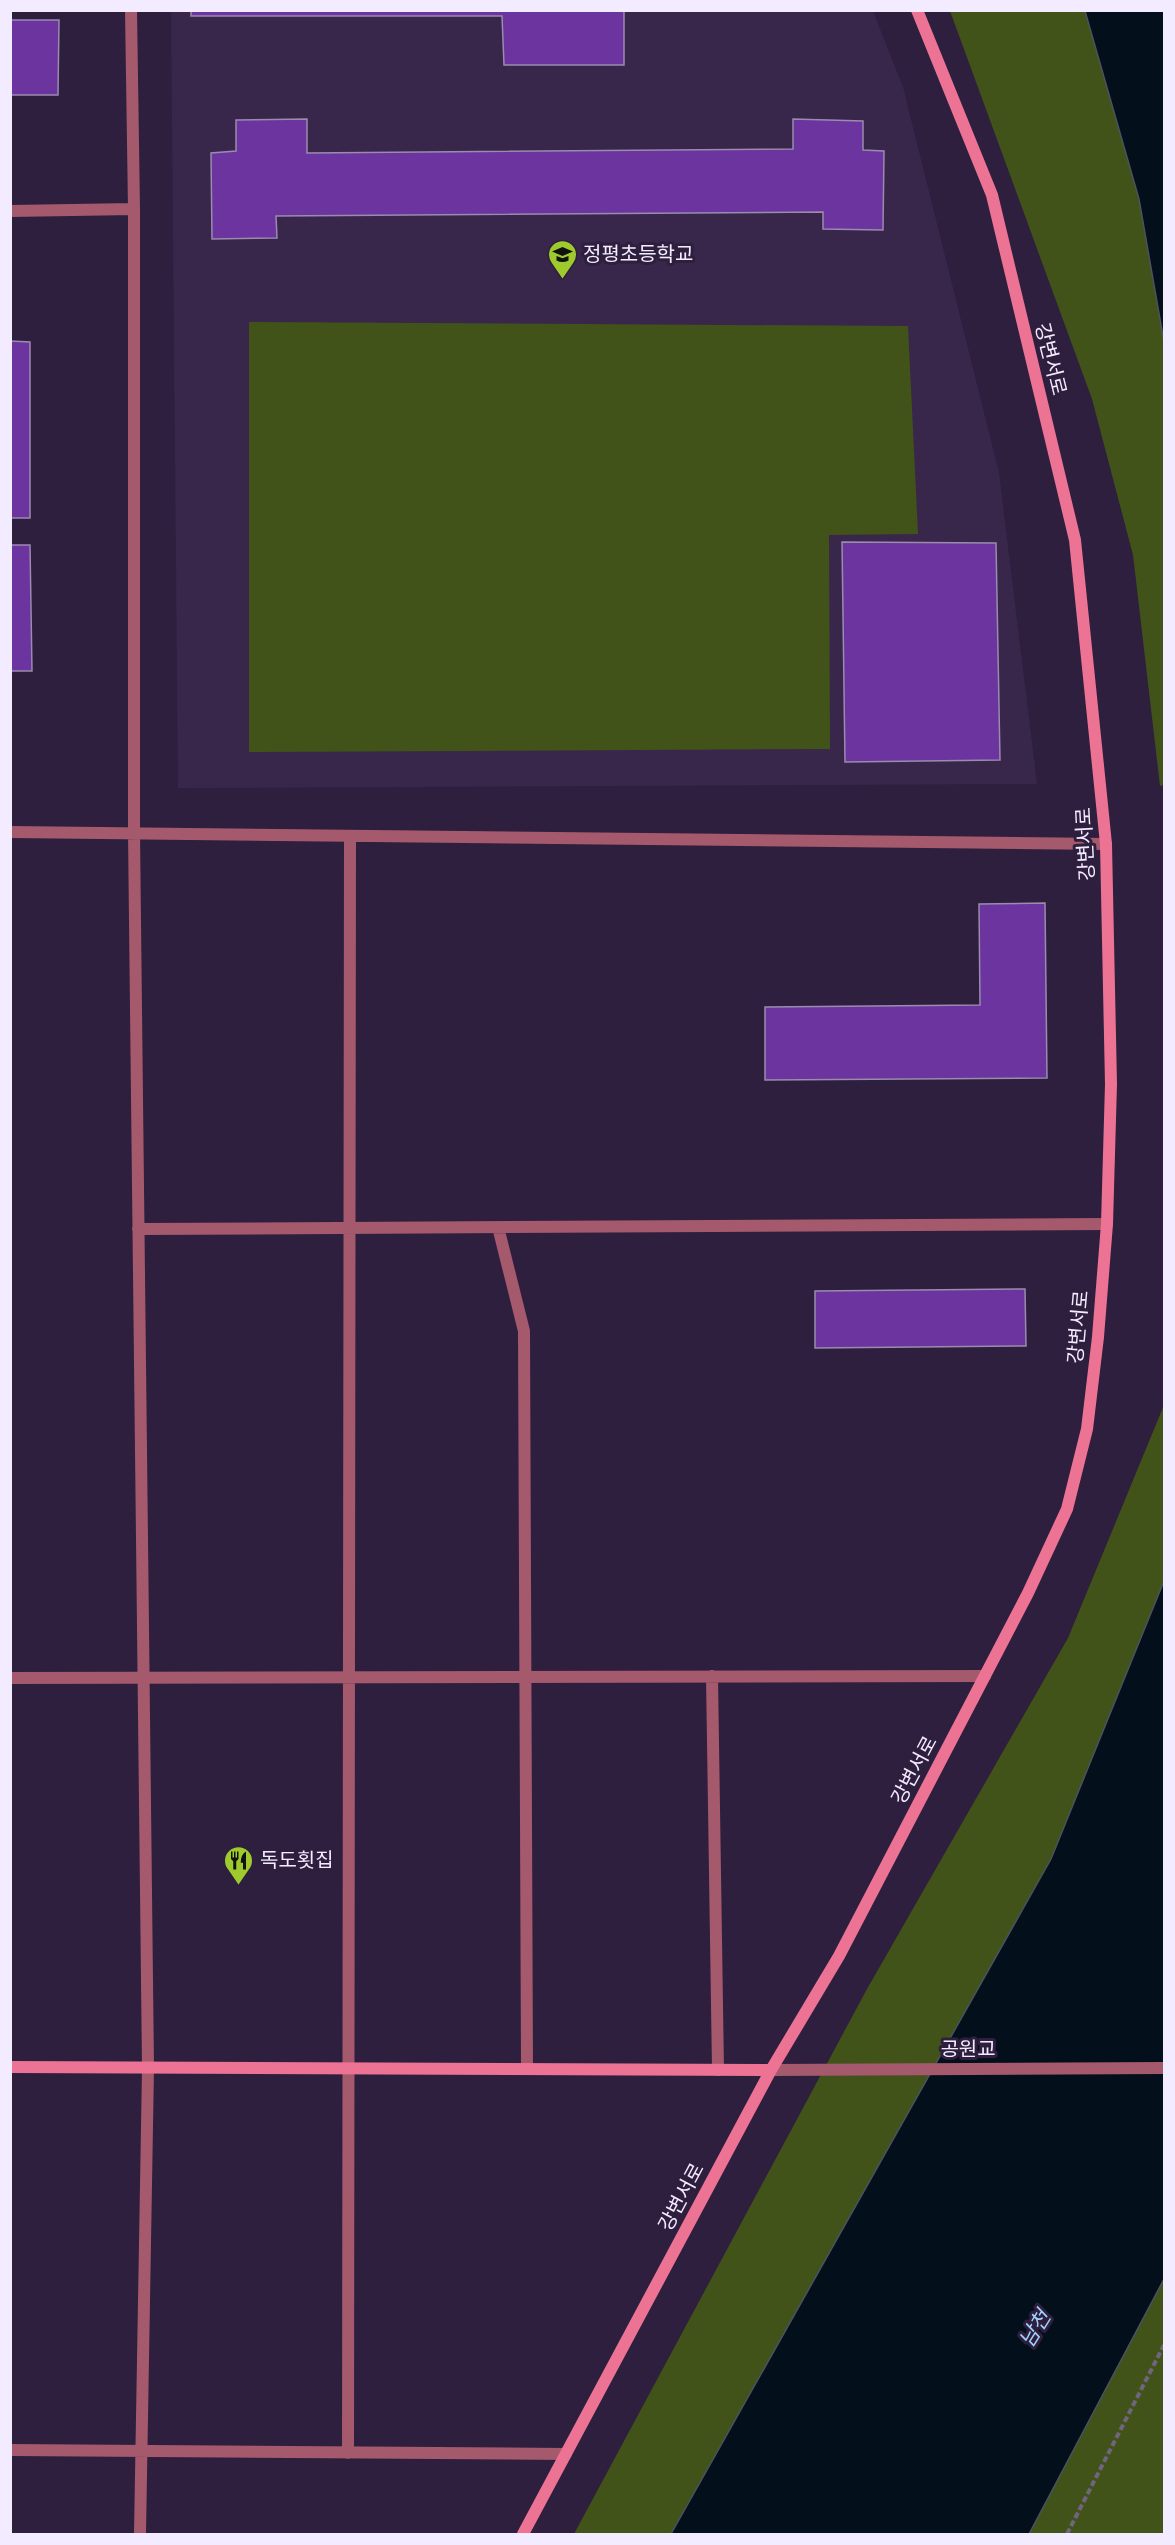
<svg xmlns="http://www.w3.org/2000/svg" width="1175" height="2545" viewBox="0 0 1175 2545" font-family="'Work Sans','Noto Sans KR',sans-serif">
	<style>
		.built { fill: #38274b }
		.green { fill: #415319 }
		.water { fill: #03101c; stroke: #4b5260; stroke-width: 1.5 }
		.building { fill: #6b349e; stroke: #9b8baf; stroke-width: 1.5 }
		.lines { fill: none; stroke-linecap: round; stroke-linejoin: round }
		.path { stroke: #70647e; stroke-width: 4; stroke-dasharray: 6 3; stroke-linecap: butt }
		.street { stroke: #a5596c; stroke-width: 12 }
		.secondary { stroke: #ed7394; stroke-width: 12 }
		.labels { text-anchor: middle; stroke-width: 6; stroke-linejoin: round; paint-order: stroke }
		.poi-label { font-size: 20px; fill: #f3ebff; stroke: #2d1f3d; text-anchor: start }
		.street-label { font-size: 20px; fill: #f3ebff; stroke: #2d1f3d }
		.water-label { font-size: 21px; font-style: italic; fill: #a1d3fd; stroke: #2d1f3d }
	</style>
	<rect width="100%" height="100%" fill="#2d1f3d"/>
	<path class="built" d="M171 11H873L903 87 999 473 1037 784 178 788Z"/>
	<path class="green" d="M950 11H1089L1148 234 1164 327V785L1160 786 1133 555 1092 399Z
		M249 322 908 326 918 534 829 535 830 749 249 752Z
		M1164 1405V1585L1081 1804 1000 1952 671 2534H574L867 1989 1068 1638Z
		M1164 2279V2534H1029Z"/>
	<path class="water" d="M1085 11H1164V342L1139 199Z
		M1164 1581V2279L1029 2534H671L1051 1859Z"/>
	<path class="building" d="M191 10H624V65H504L502 16H191Z
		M10 20H59L58 95H10Z
		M307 119V153L793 149V119L863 121V150L884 151 883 230 823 229V212L276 216 277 238 212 239 211 153 236 151V120Z
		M10 341 30 342V518H10Z
		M842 542 996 543 1000 760 845 762Z
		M10 545H30L32 671H10Z
		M1045 903 1047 1078 765 1080V1007L980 1005 979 904Z
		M1025 1289 1026 1346 815 1348V1291Z"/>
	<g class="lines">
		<path class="path" d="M1067 2534 1164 2345"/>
		<path class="street" d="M131 10 134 209V833L148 2068 140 2534
			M10 211 134 209
			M10 832 1106 844
			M498 1227 524 1331 527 2069
			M138 1229 1107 1224
			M712 1676 718 2070
			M10 1678 985 1676
			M771 2070 1164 2068
			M10 2450 566 2454
			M348 2453 350 837"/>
		<path class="secondary" d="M10 2067 771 2070
			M523 2534 771 2070 839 1956 1028 1593 1067 1509 1087 1429 1098 1337 1107 1224 1111 1084 1106 844 1075 540 992 195 917 10"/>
	</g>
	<defs>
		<symbol id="school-pin" viewBox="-11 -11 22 30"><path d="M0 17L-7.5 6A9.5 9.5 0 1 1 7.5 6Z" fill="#9eca2e" stroke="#2d1f3d"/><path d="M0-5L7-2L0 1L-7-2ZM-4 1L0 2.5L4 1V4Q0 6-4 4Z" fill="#111"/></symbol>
		<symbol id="restaurant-pin" viewBox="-11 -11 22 30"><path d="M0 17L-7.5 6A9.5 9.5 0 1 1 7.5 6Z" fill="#9eca2e" stroke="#2d1f3d"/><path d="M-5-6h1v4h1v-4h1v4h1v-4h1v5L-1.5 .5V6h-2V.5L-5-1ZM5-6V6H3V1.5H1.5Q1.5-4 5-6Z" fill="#111"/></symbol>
	</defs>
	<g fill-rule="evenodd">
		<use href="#school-pin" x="546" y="238" width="33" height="45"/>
		<use href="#restaurant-pin" x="222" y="1844" width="33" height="45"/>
	</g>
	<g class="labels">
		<g class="poi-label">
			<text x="583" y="261">정평초등학교</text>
			<text x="260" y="1867">독도횟집</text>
		</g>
		<g class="street-label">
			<text transform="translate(1051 359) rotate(76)" y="7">강변서로</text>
			<text transform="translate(1085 844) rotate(-93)" y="7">강변서로</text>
			<text transform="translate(1078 1327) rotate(-85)" y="7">강변서로</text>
			<text transform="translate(914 1770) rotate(-62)" y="7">강변서로</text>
			<text x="968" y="2056">공원교</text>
			<text transform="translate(681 2197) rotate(-62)" y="7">강변서로</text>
		</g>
		<g class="water-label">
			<text transform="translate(1035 2329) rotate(-58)" y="7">남천</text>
		</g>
	</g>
	<rect width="1175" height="2545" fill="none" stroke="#f3ebff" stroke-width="24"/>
</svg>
